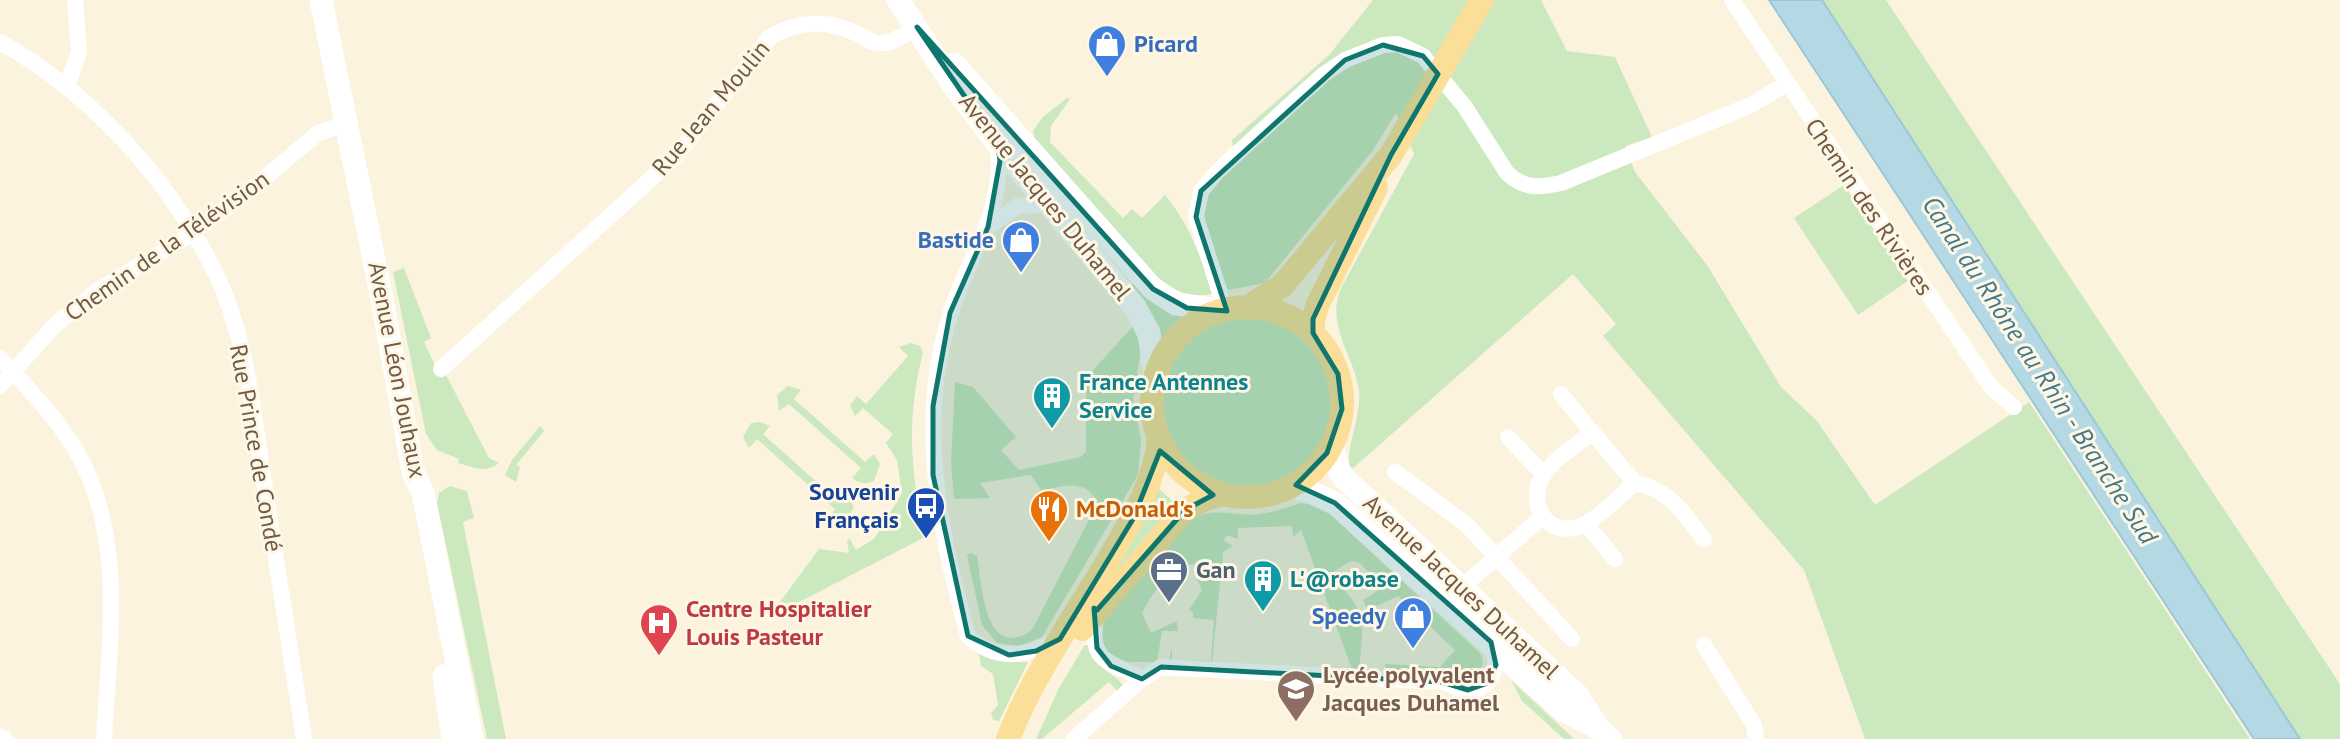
<svg xmlns="http://www.w3.org/2000/svg" width="2340" height="739" viewBox="0 0 2340 739" font-family="'PT Sans',sans-serif">
	<style>
		.green { fill: #cce8bf }
		.water { fill: #b5d9e4; stroke: #9bc7d6; stroke-width: 2 }
		.lines { fill: none; stroke-linecap: round; stroke-linejoin: round }
		.minor { stroke: #fff; stroke-width: 16 }
		.secondary { stroke: #fff; stroke-width: 23 }
		.primary { stroke: #fbdf98; stroke-width: 24 }
		.marked { fill: #0f766e; fill-opacity: 0.2; stroke: #0f766e; stroke-width: 5; stroke-linejoin: round }
		.labels { text-anchor: middle; stroke-width: 6; stroke-linejoin: round; paint-order: stroke }
		.shop-label { font-size: 24px; font-weight: bold; fill: #366cbe; stroke: #fff7e5; text-anchor: end }
		.street-label { font-size: 24px; fill: #725a48; stroke: #fff7e5 }
		.culture-label { font-size: 24px; font-weight: bold; fill: #0d838f; stroke: #fff7e5; text-anchor: start }
		.transit-label { font-size: 24px; font-weight: bold; fill: #164399; stroke: #fff7e5; text-anchor: end }
		.food-label { font-size: 24px; font-weight: bold; fill: #c56008; stroke: #fff7e5; text-anchor: start }
		.service-label { font-size: 24px; font-weight: bold; fill: #4e5e75; stroke: #fff7e5; text-anchor: start }
		.health-label { font-size: 24px; font-weight: bold; fill: #be3a42; stroke: #fff7e5; text-anchor: start }
		.education-label { font-size: 24px; font-weight: bold; fill: #785e54; stroke: #fff7e5; text-anchor: start }
		.water-label { font-size: 26px; font-style: italic; fill: #44798c; stroke: #fff7e5 }
	</style>
	<rect width="100%" height="100%" fill="#fcf3df"/>
	<path class="green" d="M1373 0H1541L1567 51 1615 57 1652 137 1625 146 1635 172 1707 265 1781 387 1817 421 1875 505 2029 402 2250 739H1865L1804 570 1603 336 1616 324 1573 274 1351 470C1343 453 1362 416 1359 391 1354 354 1325 326 1341 288L1414 154 1396 113 1373 150 1265 283 1228 290C1218 264 1192 224 1207 196 1213 184 1226 173 1235 162L1232 140 1329 55Z
		M1822 0H1886L2340 684V739H2300Z
		M1067 98 1070 99 1051 126 1050 142 1123 218 1132 209 1142 218 1165 195C1189 224 1201 257 1213 293 1201 298 1182 294 1171 287 1122 254 1073 184 1034 138L1033 131 1043 117Z
		M1844 185 1908 281 1858 315 1794 218Z
		M404 268 431 338 424 342 441 378 446 375 489 458 499 463C486 474 473 467 458 463L459 459 437 450 426 434 393 272Z
		M1138 280 1182 316 1160 340 1126 290Z
		M1160 402a86 86 0 1 1 172 0a86 86 0 1 1-172 0Z
		M1133 326 1141 348 1133 400 1141 440 1138 475 1042 637 1020 646 997 643 982 625 967 555 971 553 977 556C981 578 983 639 1013 638 1021 637 1028 634 1033 628L1094 510 1096 499C1082 478 1063 487 1041 490L1031 475 980 483 990 498 954 499 951 462 955 382 973 387 1016 437 1001 450 1019 470 1081 457 1086 451V378Z
		M911 343 920 346 923 352C905 425 912 466 923 538L778 613 780 602 819 549 849 553 847 540 850 539 856 550 874 539 902 493 897 460 886 443 893 434 863 408 855 416 850 406 857 396 866 404 908 356 899 347Z
		M788 386 801 390 794 399 865 462 874 454 880 464 874 481C866 484 859 484 852 478L861 468 789 404 779 411 777 395Z
		M751 423 760 422 770 426 763 434 840 503 847 495 854 507 848 519 839 522 828 519 835 509 757 439 749 448 743 437Z
		M540 426 544 431 516 465 520 467 516 482 505 475 512 460Z
		M450 486 467 491 474 518 463 522 506 739H487L437 503 439 493Z
		M1156 486 1179 507 1093 608Z
		M1301 503 1313 505 1331 515 1480 653C1500 692 1404 675 1386 674L1385 664 1440 667 1455 650 1398 596 1368 610 1363 600 1382 588 1360 563 1351 561 1330 574C1370 617 1363 616 1359 673L1353 672 1301 530 1293 537 1292 526 1238 528V539L1227 535 1224 541 1233 546 1223 552 1212 664 1169 661 1172 646V660L1211 661 1214 620 1193 618V612L1189 610 1202 590 1197 580 1204 563C1173 563 1155 588 1142 613L1151 633 1177 621 1178 631H1162L1157 662H1121L1108 653 1102 641 1104 618 1193 519C1214 506 1235 517 1258 514 1274 513 1287 507 1301 503Z
		M1088 645C1096 671 1119 675 1123 686L1118 692 1109 682 1042 739H1036L1059 688 1084 646Z
		M979 654 1010 662H1028L999 721 993 720 991 713 998 705 993 674 981 666Z
		M1511 680 1574 739H1564L1522 701Z"/>
	<path class="water" d="M1769 0H1822L2300 739H2254Z"/>
	<g class="lines">
		<path class="minor" d="M1732 0 1973 360 1991 387 2014 407
			M0 42C90 92 165 175 212 266 246 332 253 410 264 482 277 568 291 653 304 739
			M67 86 79 52 75 0
			M998 145C1005 212 970 252 951 312 916 420 939 530 968 636 996 662 1026 657 1057 640
			M988 227 1017 206 1045 204
			M1225 309 1196 217 1201 191 1218 171 1323 75 1345 60 1383 45 1398 44 1423 56 1465 107 1507 173C1524 189 1539 188 1561 183L1751 105 1786 84
			M0 358C28 388 57 418 78 454 126 539 109 645 104 739
			M441 369 674 158 770 37C800 20 827 19 858 34 867 38 872 45 883 43 895 42 907 33 917 27
			M0 386 54 326 97 291 185 238 247 193 318 133 347 124
			M1561 394 1592 432
			M1592 432 1635 483C1619 496 1603 515 1585 524 1554 541 1526 510 1541 479 1550 461 1577 445 1592 432Z
			M1508 437 1544 475
			M1395 472 1466 524 1572 639
			M1635 483C1671 490 1682 512 1704 539
			M1586 524 1615 559
			M1454 594 1542 517
			M1094 614C1091 665 1105 658 1142 679
			M1704 645 1754 725 1756 739
			M0 736 5 739
			M1074 739 1142 679 1161 667 1442 682C1451 685 1460 690 1469 690 1495 690 1499 663 1492 645"/>
		<path class="secondary" d="M321 0 383 304 413 472 423 493 472 739
			M898 0 952 83 998 145 1135 307 1149 333 1155 375
			M954 64 1153 289 1176 304 1218 310
			M1332 444 1337 467 1344 478 1578 696 1598 728 1610 739
			M1289 487 1305 490 1335 503 1564 711 1598 728
			M444 676 453 739"/>
		<path class="primary" d="M1249 306 1282 286 1391 155 1482 0
			M1152 402a95 95 0 1 1 190 0a95 95 0 1 1-190 0Z
			M1313 333V319L1318 304 1376 188
			M1082 629 1185 510 1205 499 1223 494
			M1008 739C1034 672 1077 614 1113 552 1134 516 1155 481 1159 439"/>
	</g>
	<path class="marked" d="M917 27 1153 289 1187 308 1227 311 1196 217 1201 191 1345 60 1383 45 1423 56 1438 74 1391 155 1313 319V333L1338 374 1342 409 1327 453 1296 485 1335 503 1491 642 1496 665 1485 684 1468 690 1442 682 1161 667 1142 679 1111 666 1097 648 1094 608 1097 610 1185 510 1213 495 1160 451 1133 519 1060 639 1036 651 1009 655 968 636 933 475V406L950 313 988 227 1000 161 998 145Z"/>
	<defs>
		<symbol id="shop-pin" viewBox="-11 -11 22 30"><path d="M0 17L-7.5 6A9.5 9.5 0 1 1 7.5 6Z" fill="#3f7fe0" stroke="#fff7e5"/><path d="M-5-2.5h2.3a2.7 3.5 0 0 1 5.4 0H5L5.5 6h-11ZM-1.5-2.5h3a1.5 2.3 0 0 0-3 0Z" fill="#fff"/></symbol>
		<symbol id="building-pin" viewBox="-11 -11 22 30"><path d="M0 17L-7.5 6A9.5 9.5 0 1 1 7.5 6Z" fill="#0f9aa8" stroke="#fff7e5"/><path d="M-4-6H4V6H1V3H-1V6H-4ZM-2.5-4.3h1.7v1.8h-1.7ZM.8-4.3h1.7v1.8H.8ZM-2.5-1h1.7V.8h-1.7ZM.8-1h1.7V.8H.8Z" fill="#fff"/></symbol>
		<symbol id="bus-pin" viewBox="-11 -11 22 30"><path d="M0 17L-7.5 6A9.5 9.5 0 1 1 7.5 6Z" fill="#1a4fb4" stroke="#fff7e5"/><path d="M-5-6H5V4H4V6H2V4H-2V6H-4V4H-5ZM-3.5-4V0h7V-4ZM-3.5 1.2v1.5H-2V1.2ZM2 1.2v1.5H3.5V1.2Z" fill="#fff"/></symbol>
		<symbol id="restaurant-pin" viewBox="-11 -11 22 30"><path d="M0 17L-7.5 6A9.5 9.5 0 1 1 7.5 6Z" fill="#e8710a" stroke="#fff7e5"/><path d="M-5-6h1v4h1v-4h1v4h1v-4h1v5L-1.5 .5V6h-2V.5L-5-1ZM5-6V6H3V1.5H1.5Q1.5-4 5-6Z" fill="#fff"/></symbol>
		<symbol id="office-pin" viewBox="-11 -11 22 30"><path d="M0 17L-7.5 6A9.5 9.5 0 1 1 7.5 6Z" fill="#5c6f8a" stroke="#fff7e5"/><path d="M-6-3h4V-5.5h4V-3h4V5H-6ZM-1-4.5V-3h2v-1.5ZM-6 0V1H6V0Z" fill="#fff"/></symbol>
		<symbol id="hospital-pin" viewBox="-11 -11 22 30"><path d="M0 17L-7.5 6A9.5 9.5 0 1 1 7.5 6Z" fill="#e0444e" stroke="#fff7e5"/><path d="M-5-5h3v3.5h4V-5h3V5h-3V1.5h-4V5h-3Z" fill="#fff"/></symbol>
		<symbol id="school-pin" viewBox="-11 -11 22 30"><path d="M0 17L-7.5 6A9.5 9.5 0 1 1 7.5 6Z" fill="#8d6e63" stroke="#fff7e5"/><path d="M0-5L7-2L0 1L-7-2ZM-4 1L0 2.5L4 1V4Q0 6-4 4Z" fill="#fff"/></symbol>
	</defs>
	<g fill-rule="evenodd">
		<use href="#shop-pin" x="1085" y="22" width="44" height="60"/>
		<use href="#shop-pin" x="999" y="218" width="44" height="60"/>
		<use href="#building-pin" x="1030" y="374" width="44" height="60"/>
		<use href="#bus-pin" x="904" y="484" width="44" height="60"/>
		<use href="#restaurant-pin" x="1027" y="487" width="44" height="60"/>
		<use href="#office-pin" x="1147" y="548" width="44" height="60"/>
		<use href="#building-pin" x="1241" y="557" width="44" height="60"/>
		<use href="#shop-pin" x="1391" y="594" width="44" height="60"/>
		<use href="#hospital-pin" x="637" y="601" width="44" height="60"/>
		<use href="#school-pin" x="1274" y="667" width="44" height="60"/>
	</g>
	<g class="labels">
		<g class="shop-label">
			<text x="1134" y="52" text-anchor="start">Picard</text>
			<text x="994" y="248">Bastide</text>
			<text x="1386" y="624">Speedy</text>
		</g>
		<g class="street-label">
			<text transform="translate(711 108) rotate(-50)" y="8">Rue Jean Moulin</text>
			<text transform="translate(1045 197) rotate(51)" y="8">Avenue Jacques Duhamel</text>
			<text transform="translate(1869 207) rotate(56)" y="8">Chemin des Rivières</text>
			<text transform="translate(167 246) rotate(-35)" y="8">Chemin de la Télévision</text>
			<text transform="translate(397 370) rotate(79)" y="8">Avenue Léon Jouhaux</text>
			<text transform="translate(256 448) rotate(80)" y="8">Rue Prince de Condé</text>
			<text transform="translate(1461 587) rotate(43)" y="8">Avenue Jacques Duhamel</text>
		</g>
		<g class="culture-label">
			<text x="1079" y="390">France Antennes<tspan x="1079" dy="28">Service</tspan></text>
			<text x="1290" y="587">L'@robase</text>
		</g>
		<g class="transit-label">
			<text x="899" y="500">Souvenir<tspan x="899" dy="28">Français</tspan></text>
		</g>
		<g class="food-label">
			<text x="1076" y="517">McDonald's</text>
		</g>
		<g class="service-label">
			<text x="1196" y="578">Gan</text>
		</g>
		<g class="health-label">
			<text x="686" y="617">Centre Hospitalier<tspan x="686" dy="28">Louis Pasteur</tspan></text>
		</g>
		<g class="education-label">
			<text x="1323" y="683">Lycée polyvalent<tspan x="1323" dy="28">Jacques Duhamel</tspan></text>
		</g>
		<g class="water-label">
			<text transform="translate(2040 370) rotate(57)" y="9">Canal du Rhône au Rhin - Branche Sud</text>
		</g>
	</g>
</svg>
